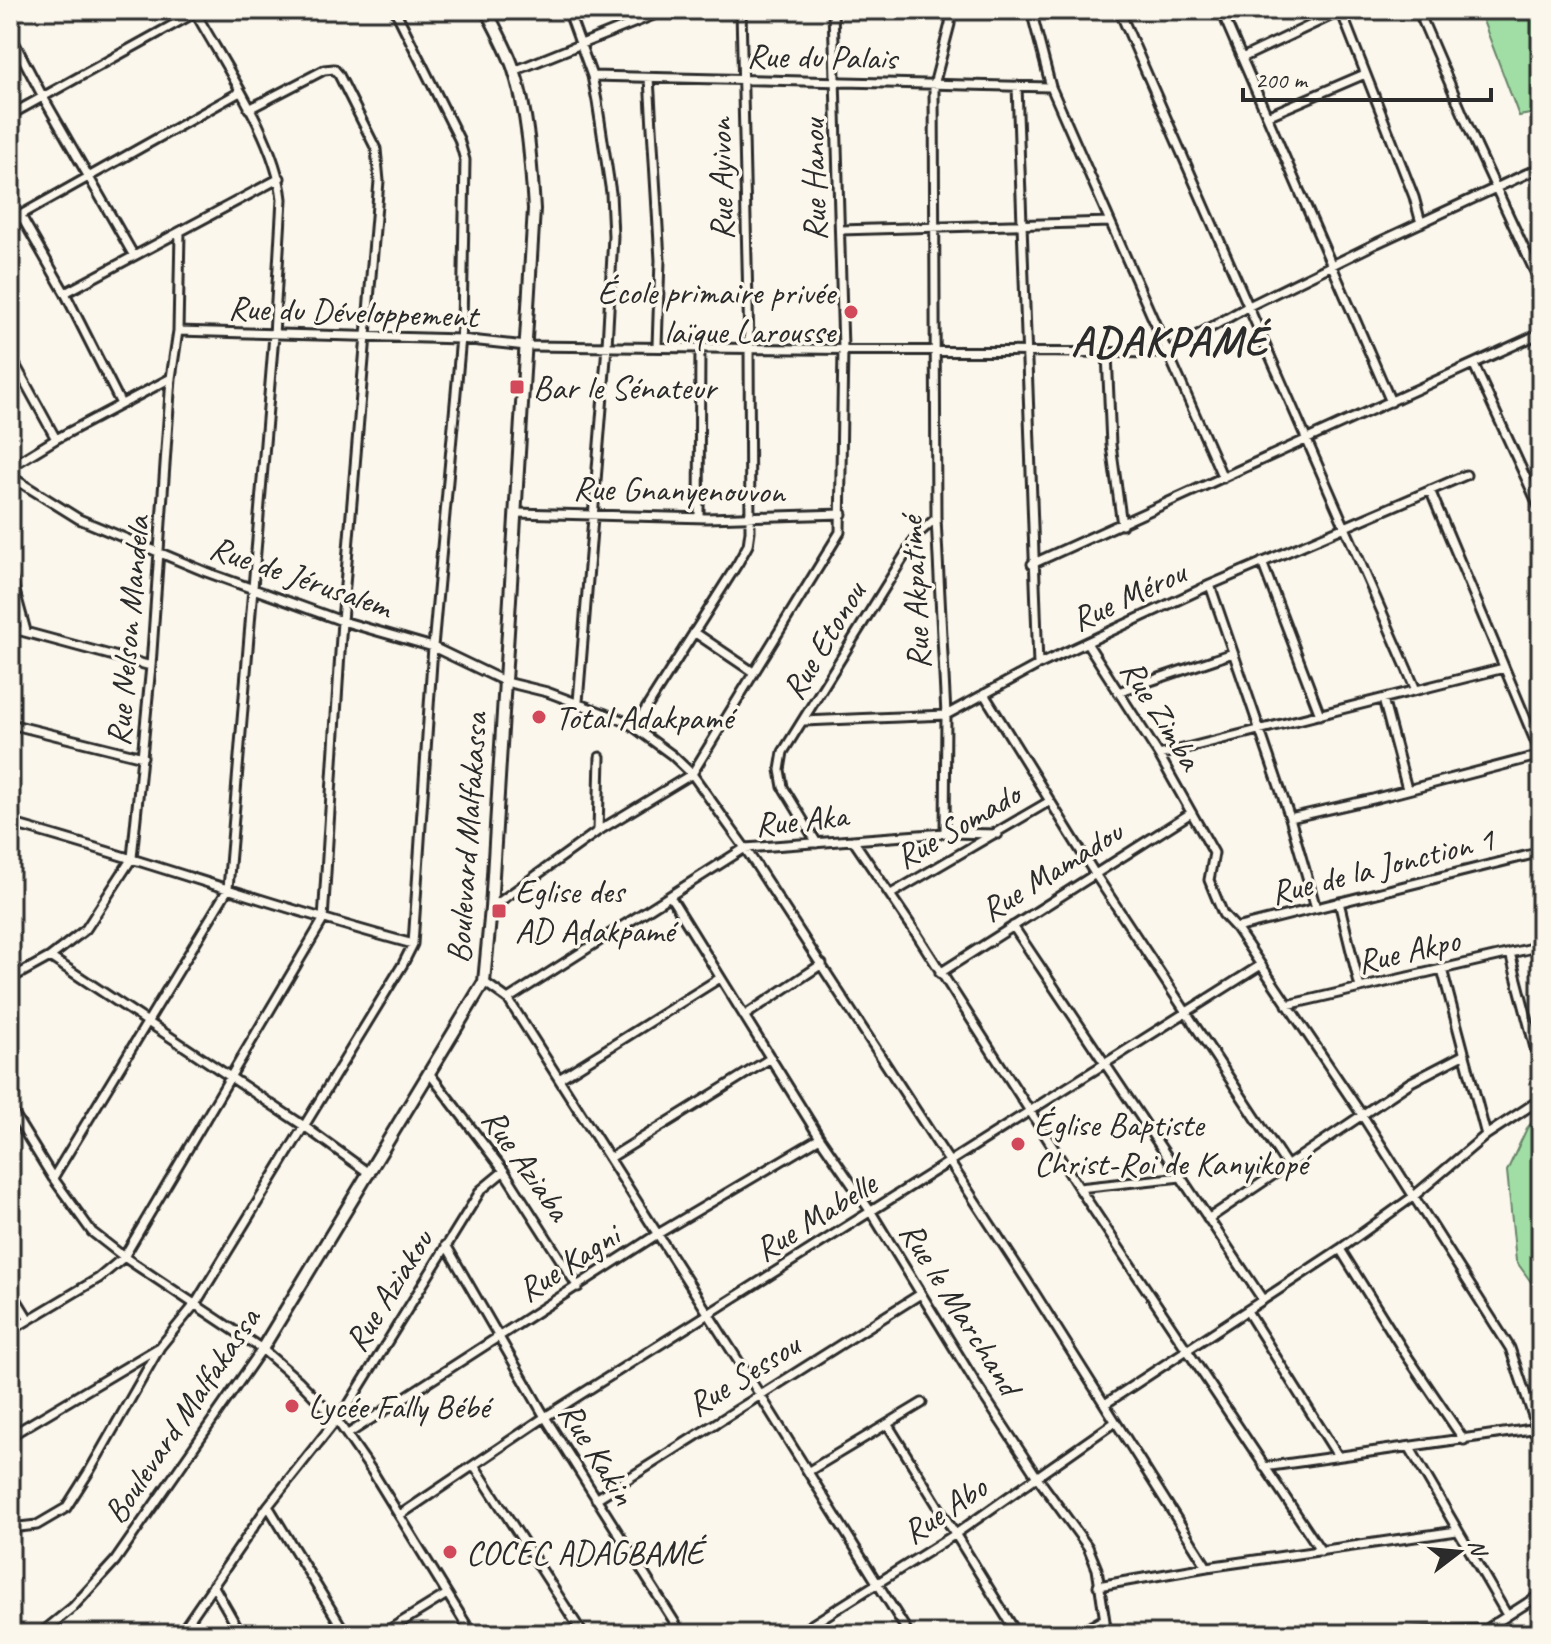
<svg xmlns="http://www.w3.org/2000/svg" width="1551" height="1644" viewBox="0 0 1551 1644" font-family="Caveat,sans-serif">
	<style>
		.green { fill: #a1dea5; stroke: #668468; stroke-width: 2 }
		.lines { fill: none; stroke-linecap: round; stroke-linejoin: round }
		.street-casing { stroke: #2b2b2b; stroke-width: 13 }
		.secondary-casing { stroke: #2b2b2b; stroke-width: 16 }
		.street { stroke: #fbf7ec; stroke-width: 7 }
		.secondary { stroke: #fbf7ec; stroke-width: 10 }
		.poi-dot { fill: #d1495b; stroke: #fbf7ec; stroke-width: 3 }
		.labels { text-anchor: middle; stroke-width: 7; stroke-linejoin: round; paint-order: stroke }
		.street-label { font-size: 34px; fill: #2b2b2b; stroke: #fbf7ec }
		.poi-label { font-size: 34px; fill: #2b2b2b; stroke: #fbf7ec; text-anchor: start }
		.district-label { font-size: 42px; font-weight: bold; letter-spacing: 2px; fill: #2b2b2b; stroke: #fbf7ec }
	</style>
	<rect width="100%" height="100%" fill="#fbf7ec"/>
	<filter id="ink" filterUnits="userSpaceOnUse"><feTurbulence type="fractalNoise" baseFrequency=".0125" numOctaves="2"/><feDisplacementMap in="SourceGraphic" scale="16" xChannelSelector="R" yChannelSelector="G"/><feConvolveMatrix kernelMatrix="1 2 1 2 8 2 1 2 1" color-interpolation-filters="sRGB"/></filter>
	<g filter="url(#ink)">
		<path class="green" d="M1479 10H1541V112L1519 116Z
			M1541 1112V1296L1516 1261 1507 1171 1527 1128Z"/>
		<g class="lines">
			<defs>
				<path id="street" d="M568 10 592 76 597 101 611 193 613 236 607 346 578 702
					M1031 10 1051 87 1223 478
					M1119 10 1416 690
					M1221 10 1391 402
					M1418 10 1477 147 1541 285
					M1341 11 1414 197 1421 223
					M10 14 17 10
					M10 34 43 97 134 256
					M1242 58 1343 10
					M514 71 666 10
					M592 76 1051 87
					M649 78 660 260 657 346
					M1017 86 1038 665
					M10 115 200 10
					M1267 116 1365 74
					M21 216 65 293 121 404
					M10 221 240 92
					M840 230 1110 222
					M65 293 280 178
					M178 331 461 339 526 346 1166 353 1247 307 1377 243 1541 167
					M1107 353 1111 445 1122 525
					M10 355 56 439
					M1474 365 1541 511
					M10 467 56 439 171 378
					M10 476 79 519 206 572 342 621 433 647 506 682 547 692 627 722 672 755 692 774 745 848 1027 1281 1207 1567
					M1430 490 1541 755
					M516 513 707 518 842 514
					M699 518 700 346
					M1262 562 1320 715
					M1032 564 1541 333
					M10 573 26 631
					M1210 585 1290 818 1316 908
					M10 628 151 666
					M694 632 753 672
					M1087 643 1159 755 1214 853 1209 880 1223 914 1236 928 1362 1115 1510 1348 1537 1428 1541 1467
					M1118 692 1233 653
					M984 694 1095 874 1288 1167
					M1383 699 1407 789
					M804 721 946 715 1038 665 1210 585 1466 475
					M10 724 143 757
					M635 726 738 563 748 545 750 531 749 346 741 10
					M1159 755 1504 668
					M1290 818 1373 799 1541 755
					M10 823C145 860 277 908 413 944
					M598 831 600 757
					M945 833 946 715 936 518 934 85 950 24 951 10
					M853 840 916 933 1079 1188 1321 1551
					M817 843 783 787 780 770 783 752 918 534 936 518
					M891 894 1050 801
					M670 896 820 1138 871 1212 978 1387 1037 1477 1088 1547 1097 1569 1107 1634
					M1339 902 1360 988
					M491 908 598 831 692 774 840 532 843 349 833 10
					M1013 926 1263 1300
					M1236 928 1541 852
					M1510 953 1541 1071
					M50 957 304 1126 370 1174
					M1442 969 1486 1135
					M940 973 1191 813
					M10 979 50 957 86 929 132 858 151 666 171 378 178 331 180 232
					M484 982 508 999 760 1395 909 1634
					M508 999 745 848 945 833 998 834
					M1287 1005 1541 946
					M744 1016 822 964
					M430 1074 504 1171 578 1287
					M559 1079 720 978
					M10 1108 53 1178 92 1232 124 1257 262 1349 299 1381 336 1419 372 1471 472 1634
					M610 1158 771 1058
					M53 1178 228 889 274 335 282 199C276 139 223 63 194 10
					M1079 1188 1181 1177
					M1208 1219 1411 1082 1465 1054
					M446 1245 545 1417 682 1634
					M1340 1249 1403 1350 1464 1440
					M10 1289 29 1320
					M1247 1311 1338 1456
					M10 1331 99 1278 124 1257 323 920 342 621 379 181 376 149 339 75 334 69 324 70 249 109
					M1105 1404 1340 1249 1414 1196 1486 1135 1541 1099
					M888 1425 1017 1634
					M348 1434 656 1235 820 1138
					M10 1436 158 1348
					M1410 1448 1507 1615
					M474 1465 583 1634
					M1264 1467 1539 1428
					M809 1471 922 1403
					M596 1499 919 1295
					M268 1506 346 1634
					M400 1515 545 1417 1261 965
					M10 1528 37 1525 66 1508 90 1470 160 1347 196 1303 403 964 413 944 433 647 462 326 465 160 459 139 395 10
					M213 1585 241 1634
					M1098 1586 1207 1567 1457 1531
					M1495 1623 1502 1634
					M40 1634 73 1607 115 1561 262 1349
					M180 1634 268 1506 349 1404 481 1190 504 1171
					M382 1634 447 1594
					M797 1634 954 1535 1115 1422
					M1078 1634 1104 1619
					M1377 1634 1487 1629
					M1479 1634 1541 1594"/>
				<path id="secondary" d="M262 1349 484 982 491 908 534 209C531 161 528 112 513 67 506 47 495 28 486 10"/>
			</defs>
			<use href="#street" class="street-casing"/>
			<use href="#secondary" class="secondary-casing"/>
			<use href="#street" class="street"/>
			<use href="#secondary" class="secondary"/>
		</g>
	</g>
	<g class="poi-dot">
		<circle cx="851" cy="312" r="8"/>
		<rect x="509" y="379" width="16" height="16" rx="4"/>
		<circle cx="539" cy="717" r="8"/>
		<rect x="491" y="903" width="16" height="16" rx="4"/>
		<circle cx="1018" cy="1144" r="8"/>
		<circle cx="292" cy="1406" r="8"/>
		<circle cx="450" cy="1552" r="8"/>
	</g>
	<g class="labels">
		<g class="street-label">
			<text transform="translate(822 56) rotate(1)" y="12">Rue du Palais</text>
			<text transform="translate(720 179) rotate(-91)" y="12">Rue Ayivon</text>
			<text transform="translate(813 180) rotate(-91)" y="12">Rue Hanou</text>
			<text transform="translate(353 311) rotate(2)" y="12">Rue du Développement</text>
			<text transform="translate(679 489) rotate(1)" y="12">Rue Gnanyenouvon</text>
			<text transform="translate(301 576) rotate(19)" y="12">Rue de Jérusalem</text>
			<text transform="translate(914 593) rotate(-93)" y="12">Rue Akpatimé</text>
			<text transform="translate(1128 595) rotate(-25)" y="12">Rue Mérou</text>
			<text transform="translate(127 631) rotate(-85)" y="12">Rue Nelson Mandela</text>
			<text transform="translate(823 640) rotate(-59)" y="12">Rue Etonou</text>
			<text transform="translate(1162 714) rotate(58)" y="12">Rue Zimba</text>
			<text transform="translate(801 819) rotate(-6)" y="12">Rue Aka</text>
			<text transform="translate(957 825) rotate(-30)" y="12">Rue Somado</text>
			<text transform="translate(466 838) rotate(-86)" y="12">Boulevard Malfakassa</text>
			<text transform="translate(1382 865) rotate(-14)" y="12">Rue de la Jonction 1</text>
			<text transform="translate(1051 870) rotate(-32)" y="12">Rue Mamadou</text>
			<text transform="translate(1408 950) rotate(-13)" y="12">Rue Akpo</text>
			<text transform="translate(527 1164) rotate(55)" y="12">Rue Aziaba</text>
			<text transform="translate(815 1216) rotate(-32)" y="12">Rue Mabelle</text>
			<text transform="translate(568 1262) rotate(-33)" y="12">Rue Kagni</text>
			<text transform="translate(388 1290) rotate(-58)" y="12">Rue Aziakou</text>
			<text transform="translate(961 1308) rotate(58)" y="12">Rue le Marchand</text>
			<text transform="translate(743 1374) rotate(-32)" y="12">Rue Sessou</text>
			<text transform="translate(181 1415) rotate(-56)" y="12">Boulevard Malfakassa</text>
			<text transform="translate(598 1453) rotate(58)" y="12">Rue Kakin</text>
			<text transform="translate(944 1509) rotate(-34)" y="12">Rue Abo</text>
		</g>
		<g class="poi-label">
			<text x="835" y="304" text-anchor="end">École primaire privée<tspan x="835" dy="39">laïque Larousse</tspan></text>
			<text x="533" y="399">Bar le Sénateur</text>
			<text x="555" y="729">Total Adakpamé</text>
			<text x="515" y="903">Eglise des<tspan x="515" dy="39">AD Adakpamé</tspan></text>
			<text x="1034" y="1136">Église Baptiste<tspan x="1034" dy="39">Christ-Roi de Kanyikopé</tspan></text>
			<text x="308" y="1418">Lycée Fally Bébé</text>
			<text x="466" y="1564">COCEC ADAGBAMÉ</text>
		</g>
		<g class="district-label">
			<text x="1170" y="355">ADAKPAMÉ</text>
		</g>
	</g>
	<rect width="1551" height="1644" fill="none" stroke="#fbf7ec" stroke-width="40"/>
	<rect x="20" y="20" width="1511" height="1604" fill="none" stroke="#2b2b2b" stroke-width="3" filter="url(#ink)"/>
	<g transform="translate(1459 1552) rotate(74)" stroke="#fbf7ec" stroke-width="6" paint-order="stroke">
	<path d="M0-6L14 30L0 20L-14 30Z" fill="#2b2b2b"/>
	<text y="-12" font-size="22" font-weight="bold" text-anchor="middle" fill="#2b2b2b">N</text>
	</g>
	<path d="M1243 88v12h248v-12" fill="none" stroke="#2b2b2b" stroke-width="4"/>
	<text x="1255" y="88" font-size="24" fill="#2b2b2b" stroke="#fbf7ec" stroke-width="6" paint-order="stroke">200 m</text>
</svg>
